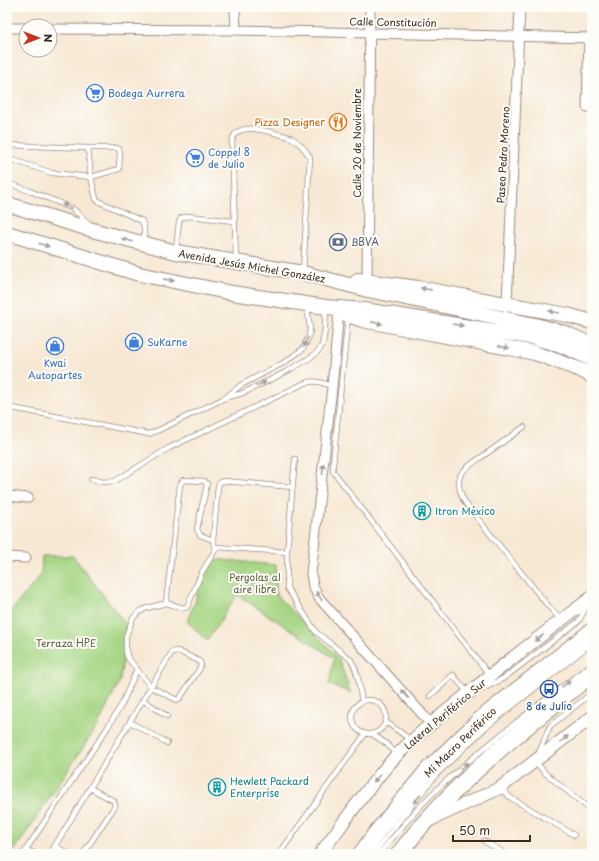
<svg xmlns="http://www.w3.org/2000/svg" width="599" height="861" viewBox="0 0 599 861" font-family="'Playpen Sans',sans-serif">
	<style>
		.park { fill: #a6d583; stroke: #708050 }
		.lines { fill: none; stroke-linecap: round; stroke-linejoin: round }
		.lane-casing { stroke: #998979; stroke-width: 6 }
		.street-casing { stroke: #998979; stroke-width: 11 }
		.secondary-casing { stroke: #998979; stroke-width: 14 }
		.primary-casing { stroke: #998979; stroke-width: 16 }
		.highway-casing { stroke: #998979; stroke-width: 18 }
		.lane { stroke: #fff; stroke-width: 4.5 }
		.street { stroke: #fff; stroke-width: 9 }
		.secondary { stroke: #fff; stroke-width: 12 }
		.primary { stroke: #fff; stroke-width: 14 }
		.highway { stroke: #fff; stroke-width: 16 }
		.oneway { fill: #a79f9a }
		.labels { text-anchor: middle; stroke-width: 4; stroke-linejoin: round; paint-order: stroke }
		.street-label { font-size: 10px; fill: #3b2a1e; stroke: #fdfcf7 }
		.shop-label { font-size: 10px; fill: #366cbe; stroke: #fdfcf7; text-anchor: start }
		.food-label { font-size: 10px; fill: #c56008; stroke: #fdfcf7; text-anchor: end }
		.service-label { font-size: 10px; fill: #4e5e75; stroke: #fdfcf7; text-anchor: start }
		.culture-label { font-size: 10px; fill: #0d838f; stroke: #fdfcf7; text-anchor: start }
		.park-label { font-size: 10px; fill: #5b5d3c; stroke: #fdfcf7 }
		.transit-label { font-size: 10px; fill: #164399; stroke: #fdfcf7 }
	</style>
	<rect width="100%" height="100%" fill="#fdfcf7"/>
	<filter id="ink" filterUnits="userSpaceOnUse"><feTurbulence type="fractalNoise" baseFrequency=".025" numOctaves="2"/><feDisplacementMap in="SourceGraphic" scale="8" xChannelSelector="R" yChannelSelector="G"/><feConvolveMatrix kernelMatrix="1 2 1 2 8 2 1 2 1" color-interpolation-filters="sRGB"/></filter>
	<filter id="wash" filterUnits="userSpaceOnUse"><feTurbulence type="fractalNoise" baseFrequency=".012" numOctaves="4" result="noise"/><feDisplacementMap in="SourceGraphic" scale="16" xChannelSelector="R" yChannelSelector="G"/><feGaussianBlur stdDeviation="0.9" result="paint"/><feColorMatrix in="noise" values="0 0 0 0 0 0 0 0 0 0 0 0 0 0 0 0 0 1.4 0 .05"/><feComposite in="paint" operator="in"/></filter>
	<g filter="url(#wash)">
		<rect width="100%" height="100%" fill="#f7e8d4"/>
		<path class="park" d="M42 556H73L127 626 120 680 98 725 12 854H7V616L41 575Z
			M213 559 276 565V595L338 657 351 693 329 684 334 658 237 595 207 641 187 621 196 600 199 582Z"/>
	</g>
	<g filter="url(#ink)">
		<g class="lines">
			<defs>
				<path id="lane" d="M7 145 88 148H117L119 149 120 153 119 169 91 177 88 148
					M7 158 52 173 91 177 96 199 100 202 142 221 144 227V241
					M7 183 30 191 72 208 89 224
					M176 250 179 222 181 218 189 216 234 221
					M236 260 232 141C237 118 275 134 290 137 299 142 305 149 310 157L303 272
					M348 317 333 464V471L490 676
					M227 397C232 396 239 395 245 392 258 386 313 360 320 349 326 340 325 320 326 309
					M7 407 149 434 161 429 225 398 241 385 285 362 303 349 309 336 310 329 307 306
					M524 427C510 437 497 446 483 456 476 461 465 467 461 474 456 483 461 497 466 504L549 607 561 620
					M295 459 287 552V588L316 632 350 659C359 671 359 688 362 702
					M91 479 103 482 115 481 169 448 305 383C316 380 322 382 332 387
					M213 540 200 535 197 529 207 484 204 481 183 480 180 485 166 603 184 608 187 607 202 572 217 547
					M287 552 217 547 214 546 213 540 218 486 220 482 224 481 293 487
					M481 690 504 678 579 621 587 605
					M430 696 453 675 468 693
					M143 700 167 716
					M352 717a17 17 0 1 1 34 0a17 17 0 1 1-34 0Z
					M130 722 167 743
					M386 722 411 740
					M372 734 387 744 397 755
					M538 755 550 726 592 693
					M535 761 545 773 592 811
					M500 788 511 798 574 835
					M484 841 506 854
					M55 846 69 854
					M27 850 35 854
					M23 854 108 727 122 704 137 669
					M50 854 172 652 178 651 199 661 201 664 200 668 180 698 177 700 151 687 128 658 126 652V636L133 618 139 612 147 608 166 603
					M83 854 115 806 114 801 90 788
					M279 854 365 734
					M373 854 436 775 485 728 592 643
					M379 854C400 829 421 803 445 782 492 740 542 702 592 664"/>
				<path id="street" d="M235 7 236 30
					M7 28H26
					M50 29 236 30 592 38
					M587 107 589 38
					M367 280 370 7
					M507 304 520 7
					M339 312 332 387 311 574 313 586 319 598 431 724
					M7 496 28 498
					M7 557 26 558"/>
				<path id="secondary" d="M428 821 500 788 592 717
					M320 854C345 821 368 786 396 756 420 731 448 710 475 688 513 657 552 627 592 597"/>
				<path id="primary" d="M7 204 96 231 176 252 303 273 368 290 535 325 565 333 592 345
					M7 233 139 274 232 293 326 307 364 310 531 337 561 345 592 359
					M358 280 418 288 567 315 592 322
					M342 313 362 320 535 353 581 370 592 376"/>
				<path id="highway" d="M361 854 377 832 428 770 481 719 592 631
					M399 854C407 844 415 833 424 823 474 767 533 721 592 674"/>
			</defs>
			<use href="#lane" class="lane-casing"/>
			<use href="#street" class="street-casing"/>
			<use href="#secondary" class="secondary-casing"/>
			<use href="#primary" class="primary-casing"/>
			<use href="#highway" class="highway-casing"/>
			<use href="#lane" class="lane"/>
			<use href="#street" class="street"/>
			<use href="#secondary" class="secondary"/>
			<use href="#primary" class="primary"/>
			<use href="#highway" class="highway"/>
		</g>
		<defs><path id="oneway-solid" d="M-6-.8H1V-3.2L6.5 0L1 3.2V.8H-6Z"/></defs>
		<g class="oneway">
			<use href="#oneway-solid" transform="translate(67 206) rotate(-156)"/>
			<use href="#oneway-solid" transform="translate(127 240) rotate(-164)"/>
			<use href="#oneway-solid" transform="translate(44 245) rotate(17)"/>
			<use href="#oneway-solid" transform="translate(169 280) rotate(11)"/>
			<use href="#oneway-solid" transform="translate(426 289) rotate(-169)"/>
			<use href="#oneway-solid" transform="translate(554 312) rotate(-170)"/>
			<use href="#oneway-solid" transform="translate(377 323) rotate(11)"/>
			<use href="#oneway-solid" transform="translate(458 325) rotate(9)"/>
			<use href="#oneway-solid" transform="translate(306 342) rotate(115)"/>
			<use href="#oneway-solid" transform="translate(504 347) rotate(11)"/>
			<use href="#oneway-solid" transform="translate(261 384) rotate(-26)"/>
			<use href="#oneway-solid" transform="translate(323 469) rotate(-84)"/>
			<use href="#oneway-solid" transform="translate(319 596) rotate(-123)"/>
			<use href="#oneway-solid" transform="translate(539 638) rotate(143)"/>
			<use href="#oneway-solid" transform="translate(566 684) rotate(-38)"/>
			<use href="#oneway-solid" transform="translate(405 694) rotate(-131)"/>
			<use href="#oneway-solid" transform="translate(564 739) rotate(-38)"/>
			<use href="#oneway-solid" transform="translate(464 766) rotate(-40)"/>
			<use href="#oneway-solid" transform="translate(377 778) rotate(130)"/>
			<use href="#oneway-solid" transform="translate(417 799) rotate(129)"/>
		</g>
	</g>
	<defs>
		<symbol id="supermarket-ring" viewBox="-11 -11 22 22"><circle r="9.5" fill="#fdfcf7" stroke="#3f7fe0" stroke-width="1.5"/><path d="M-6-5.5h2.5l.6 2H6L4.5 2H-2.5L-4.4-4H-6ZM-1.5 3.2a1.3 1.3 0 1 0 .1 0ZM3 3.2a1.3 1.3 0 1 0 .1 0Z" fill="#3f7fe0"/></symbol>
		<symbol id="restaurant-ring" viewBox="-11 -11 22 22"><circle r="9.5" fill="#fdfcf7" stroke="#e8710a" stroke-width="1.5"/><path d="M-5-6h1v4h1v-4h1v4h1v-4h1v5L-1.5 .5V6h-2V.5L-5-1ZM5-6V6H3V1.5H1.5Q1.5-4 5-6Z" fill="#e8710a"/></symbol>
		<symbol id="bank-ring" viewBox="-11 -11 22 22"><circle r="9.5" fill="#fdfcf7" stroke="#5c6f8a" stroke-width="1.5"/><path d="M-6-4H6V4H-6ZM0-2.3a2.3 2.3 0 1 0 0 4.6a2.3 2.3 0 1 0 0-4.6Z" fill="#5c6f8a"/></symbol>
		<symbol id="shop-ring" viewBox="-11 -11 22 22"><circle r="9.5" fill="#fdfcf7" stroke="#3f7fe0" stroke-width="1.5"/><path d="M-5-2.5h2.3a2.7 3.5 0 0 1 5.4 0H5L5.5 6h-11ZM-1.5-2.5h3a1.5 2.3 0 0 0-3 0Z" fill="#3f7fe0"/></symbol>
		<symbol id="building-ring" viewBox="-11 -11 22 22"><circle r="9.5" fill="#fdfcf7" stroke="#0f9aa8" stroke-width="1.5"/><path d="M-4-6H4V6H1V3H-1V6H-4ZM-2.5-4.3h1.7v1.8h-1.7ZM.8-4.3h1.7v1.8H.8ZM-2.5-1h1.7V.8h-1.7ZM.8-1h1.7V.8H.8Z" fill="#0f9aa8"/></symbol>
		<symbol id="bus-ring" viewBox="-11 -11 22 22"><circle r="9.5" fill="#fdfcf7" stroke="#1a4fb4" stroke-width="1.5"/><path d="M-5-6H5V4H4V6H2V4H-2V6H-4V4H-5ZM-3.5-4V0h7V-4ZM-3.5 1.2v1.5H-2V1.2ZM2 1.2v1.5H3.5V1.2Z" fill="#1a4fb4"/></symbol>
	</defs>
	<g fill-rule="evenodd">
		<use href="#supermarket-ring" x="85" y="83" width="20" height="20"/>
		<use href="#restaurant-ring" x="328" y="112" width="20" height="20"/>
		<use href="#supermarket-ring" x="185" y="148" width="20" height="20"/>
		<use href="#bank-ring" x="328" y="232" width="20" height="20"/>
		<use href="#shop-ring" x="124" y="332" width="20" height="20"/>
		<use href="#shop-ring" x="45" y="336" width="20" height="20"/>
		<use href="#building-ring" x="412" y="501" width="20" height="20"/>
		<use href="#bus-ring" x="539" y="679" width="20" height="20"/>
		<use href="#building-ring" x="207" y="777" width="20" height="20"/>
	</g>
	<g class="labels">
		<g class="street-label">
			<text transform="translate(393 22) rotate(1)" y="4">Calle Constitución</text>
			<text transform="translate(357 143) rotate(-90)" y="4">Calle 20 de Noviembre</text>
			<text transform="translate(503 155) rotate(-87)" y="4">Paseo Pedro Moreno</text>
			<text transform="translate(252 266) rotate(10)" y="4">Avenida Jesús Michel González</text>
			<text transform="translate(445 714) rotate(-40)" y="4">Lateral Periférico Sur</text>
			<text transform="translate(460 742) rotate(-44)" y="4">Mi Macro Periférico</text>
		</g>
		<g class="shop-label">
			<text x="108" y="97">Bodega Aurrera</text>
			<text x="208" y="156">Coppel 8<tspan x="208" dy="12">de Julio</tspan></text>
			<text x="147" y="346">SuKarne</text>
			<text x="55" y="367" text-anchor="middle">Kwai<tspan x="55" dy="12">Autopartes</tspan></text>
		</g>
		<g class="food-label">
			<text x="325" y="126">Pizza Designer</text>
		</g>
		<g class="service-label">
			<text x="351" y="246">BBVA</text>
		</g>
		<g class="culture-label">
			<text x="435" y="515">Itron México</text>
			<text x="230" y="785">Hewlett Packard<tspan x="230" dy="12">Enterprise</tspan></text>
		</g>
		<g class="park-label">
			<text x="255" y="581">Pergolas al<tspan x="255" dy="12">aire libre</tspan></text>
			<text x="66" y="647">Terraza HPE</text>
		</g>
		<g class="transit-label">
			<text x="549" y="710">8 de Julio</text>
		</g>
	</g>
	<rect width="599" height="861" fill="none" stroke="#fdfcf7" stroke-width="24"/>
	<g transform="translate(38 38) rotate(90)"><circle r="19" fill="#fdfcf7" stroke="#afa8a0"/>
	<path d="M0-3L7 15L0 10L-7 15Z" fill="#c8321e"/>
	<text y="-6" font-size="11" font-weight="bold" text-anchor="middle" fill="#3b2a1e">N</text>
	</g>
	<path d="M453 835v6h77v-6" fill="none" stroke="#3b2a1e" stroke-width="2"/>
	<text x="459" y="835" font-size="12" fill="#3b2a1e" stroke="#fdfcf7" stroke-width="3" paint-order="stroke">50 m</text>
</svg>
